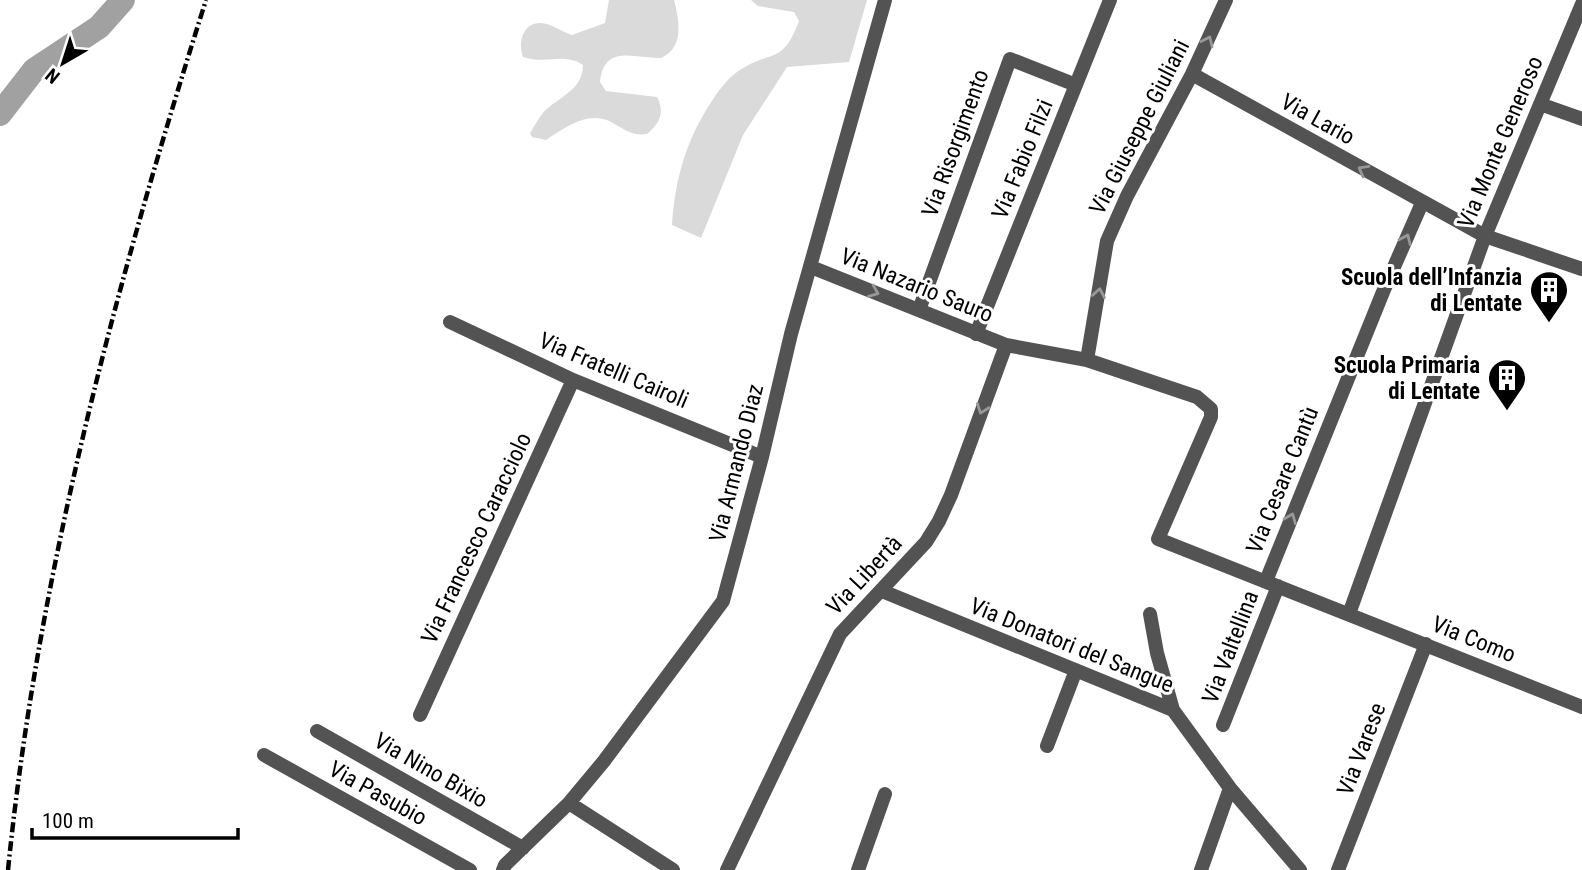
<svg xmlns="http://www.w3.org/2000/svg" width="1582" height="870" viewBox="0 0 1582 870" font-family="'Roboto Condensed',sans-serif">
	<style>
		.green { fill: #dadada }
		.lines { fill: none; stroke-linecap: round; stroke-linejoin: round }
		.river { stroke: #a1a1a1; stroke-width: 24 }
		.minor { stroke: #535353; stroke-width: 14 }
		.rail { stroke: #000; stroke-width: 4.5; stroke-dasharray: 10 3.5 2 3.5; stroke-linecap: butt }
		.oneway { stroke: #989898 }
		.labels { text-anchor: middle; stroke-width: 6; stroke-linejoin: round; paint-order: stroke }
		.street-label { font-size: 23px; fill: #000; stroke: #fff }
		.poi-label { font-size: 23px; font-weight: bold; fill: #000; stroke: #fff; text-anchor: end }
	</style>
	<rect width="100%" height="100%" fill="#fff"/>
	<path class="green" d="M609 0H674C679 20 685 47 661 58 636 59 604 43 600 82L606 91 657 97C665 112 660 123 647 134 634 136 627 131 616 125 591 108 568 126 546 140L532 137 530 133C534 127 538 119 543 113 557 97 583 91 583 65 563 52 547 65 523 57 518 44 522 23 540 23 552 23 561 32 572 35L605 23Z
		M751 0H867L849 62 787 67 743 135 701 238 672 225C675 181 685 144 708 107 717 93 726 79 740 70 772 49 782 66 799 21L794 12 758 6Z"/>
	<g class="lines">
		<path class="river" d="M0 114 34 70 99 27 123 0"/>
		<path class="minor" d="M1192 74 1485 236 1582 269
			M1540 104 1582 119
			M811 267 1006 345 1087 360 1197 397 1211 409V417L1158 539 1582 707
			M919 310 1010 59 1076 85
			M450 322 573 380 762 457
			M976 334 1110 0
			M1087 360 1107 241 1127 196 1192 74 1226 0
			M1266 581 1383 292 1422 203
			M882 591 1173 710 1230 788 1300 870
			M1150 614 1157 653 1173 710
			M1349 614 1485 236 1582 4
			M420 715 573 380
			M1223 725 1278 586
			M317 731 523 848
			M1047 746 1076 670
			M264 755 470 870
			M569 803 673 870
			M503 870 505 865 569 803 604 761 723 601 762 457 791 334 885 0
			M727 870 840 634 926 542 939 521 951 495 1006 345
			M858 870 885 794
			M1201 870 1230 788
			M1338 870 1426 644"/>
		<path class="rail" d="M8 870C38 573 116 284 206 0"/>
	</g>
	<defs><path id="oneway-chevron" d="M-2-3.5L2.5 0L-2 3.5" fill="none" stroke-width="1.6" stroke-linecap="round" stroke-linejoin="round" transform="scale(1.75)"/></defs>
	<g class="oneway">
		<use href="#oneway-chevron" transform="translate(1208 41) rotate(-65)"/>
		<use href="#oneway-chevron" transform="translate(1363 170) rotate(-151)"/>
		<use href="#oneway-chevron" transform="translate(1406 239) rotate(-66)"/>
		<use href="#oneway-chevron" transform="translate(874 292) rotate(22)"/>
		<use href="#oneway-chevron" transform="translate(1099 293) rotate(-80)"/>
		<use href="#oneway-chevron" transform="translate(982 409) rotate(110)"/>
		<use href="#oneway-chevron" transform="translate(1291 518) rotate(-68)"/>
	</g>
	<defs>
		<symbol id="building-pin" viewBox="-11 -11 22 30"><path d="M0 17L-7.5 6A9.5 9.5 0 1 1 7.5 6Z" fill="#000" stroke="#fff"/><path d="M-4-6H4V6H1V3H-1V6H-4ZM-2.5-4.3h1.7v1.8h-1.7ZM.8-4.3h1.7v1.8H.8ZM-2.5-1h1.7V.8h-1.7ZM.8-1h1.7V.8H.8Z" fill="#fff"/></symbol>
	</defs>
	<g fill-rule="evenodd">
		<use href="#building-pin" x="1527" y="268" width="44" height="60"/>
		<use href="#building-pin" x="1485" y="356" width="44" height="60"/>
	</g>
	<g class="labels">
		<g class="street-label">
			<text transform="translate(1318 119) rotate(29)" y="8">Via Lario</text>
			<text transform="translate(1139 127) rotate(-63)" y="8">Via Giuseppe Giuliani</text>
			<text transform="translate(1500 142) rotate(-67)" y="8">Via Monte Generoso</text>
			<text transform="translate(955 143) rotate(-70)" y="8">Via Risorgimento</text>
			<text transform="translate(1022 159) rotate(-68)" y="8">Via Fabio Filzi</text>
			<text transform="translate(917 285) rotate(22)" y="8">Via Nazario Sauro</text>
			<text transform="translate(614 370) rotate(23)" y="8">Via Fratelli Cairoli</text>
			<text transform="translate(736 463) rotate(-76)" y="8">Via Armando Diaz</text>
			<text transform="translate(1282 480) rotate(-68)" y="8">Via Cesare Cantù</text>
			<text transform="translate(476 538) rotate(-65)" y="8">Via Francesco Caracciolo</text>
			<text transform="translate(864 575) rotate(-47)" y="8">Via Libertà</text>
			<text transform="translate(1474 639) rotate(22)" y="8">Via Como</text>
			<text transform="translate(1072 645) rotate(22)" y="8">Via Donatori del Sangue</text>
			<text transform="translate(1230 647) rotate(-69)" y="8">Via Valtellina</text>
			<text transform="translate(1361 749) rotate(-69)" y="8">Via Varese</text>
			<text transform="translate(431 770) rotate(30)" y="8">Via Nino Bixio</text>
			<text transform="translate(378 793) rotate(29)" y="8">Via Pasubio</text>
		</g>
		<g class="poi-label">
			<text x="1522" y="285">Scuola dell’Infanzia<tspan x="1522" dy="26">di Lentate</tspan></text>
			<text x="1480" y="373">Scuola Primaria<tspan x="1480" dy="26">di Lentate</tspan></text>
		</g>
	</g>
	<g transform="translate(63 63) rotate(219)" stroke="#ffffff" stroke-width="5" paint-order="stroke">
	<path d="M0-5L12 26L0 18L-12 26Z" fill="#000000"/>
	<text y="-10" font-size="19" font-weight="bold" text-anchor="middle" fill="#000000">N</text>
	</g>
	<path d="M32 828v10h206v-10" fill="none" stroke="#000000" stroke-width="3.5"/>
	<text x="42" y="828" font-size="21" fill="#000000" stroke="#ffffff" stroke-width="5" paint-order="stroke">100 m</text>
</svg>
